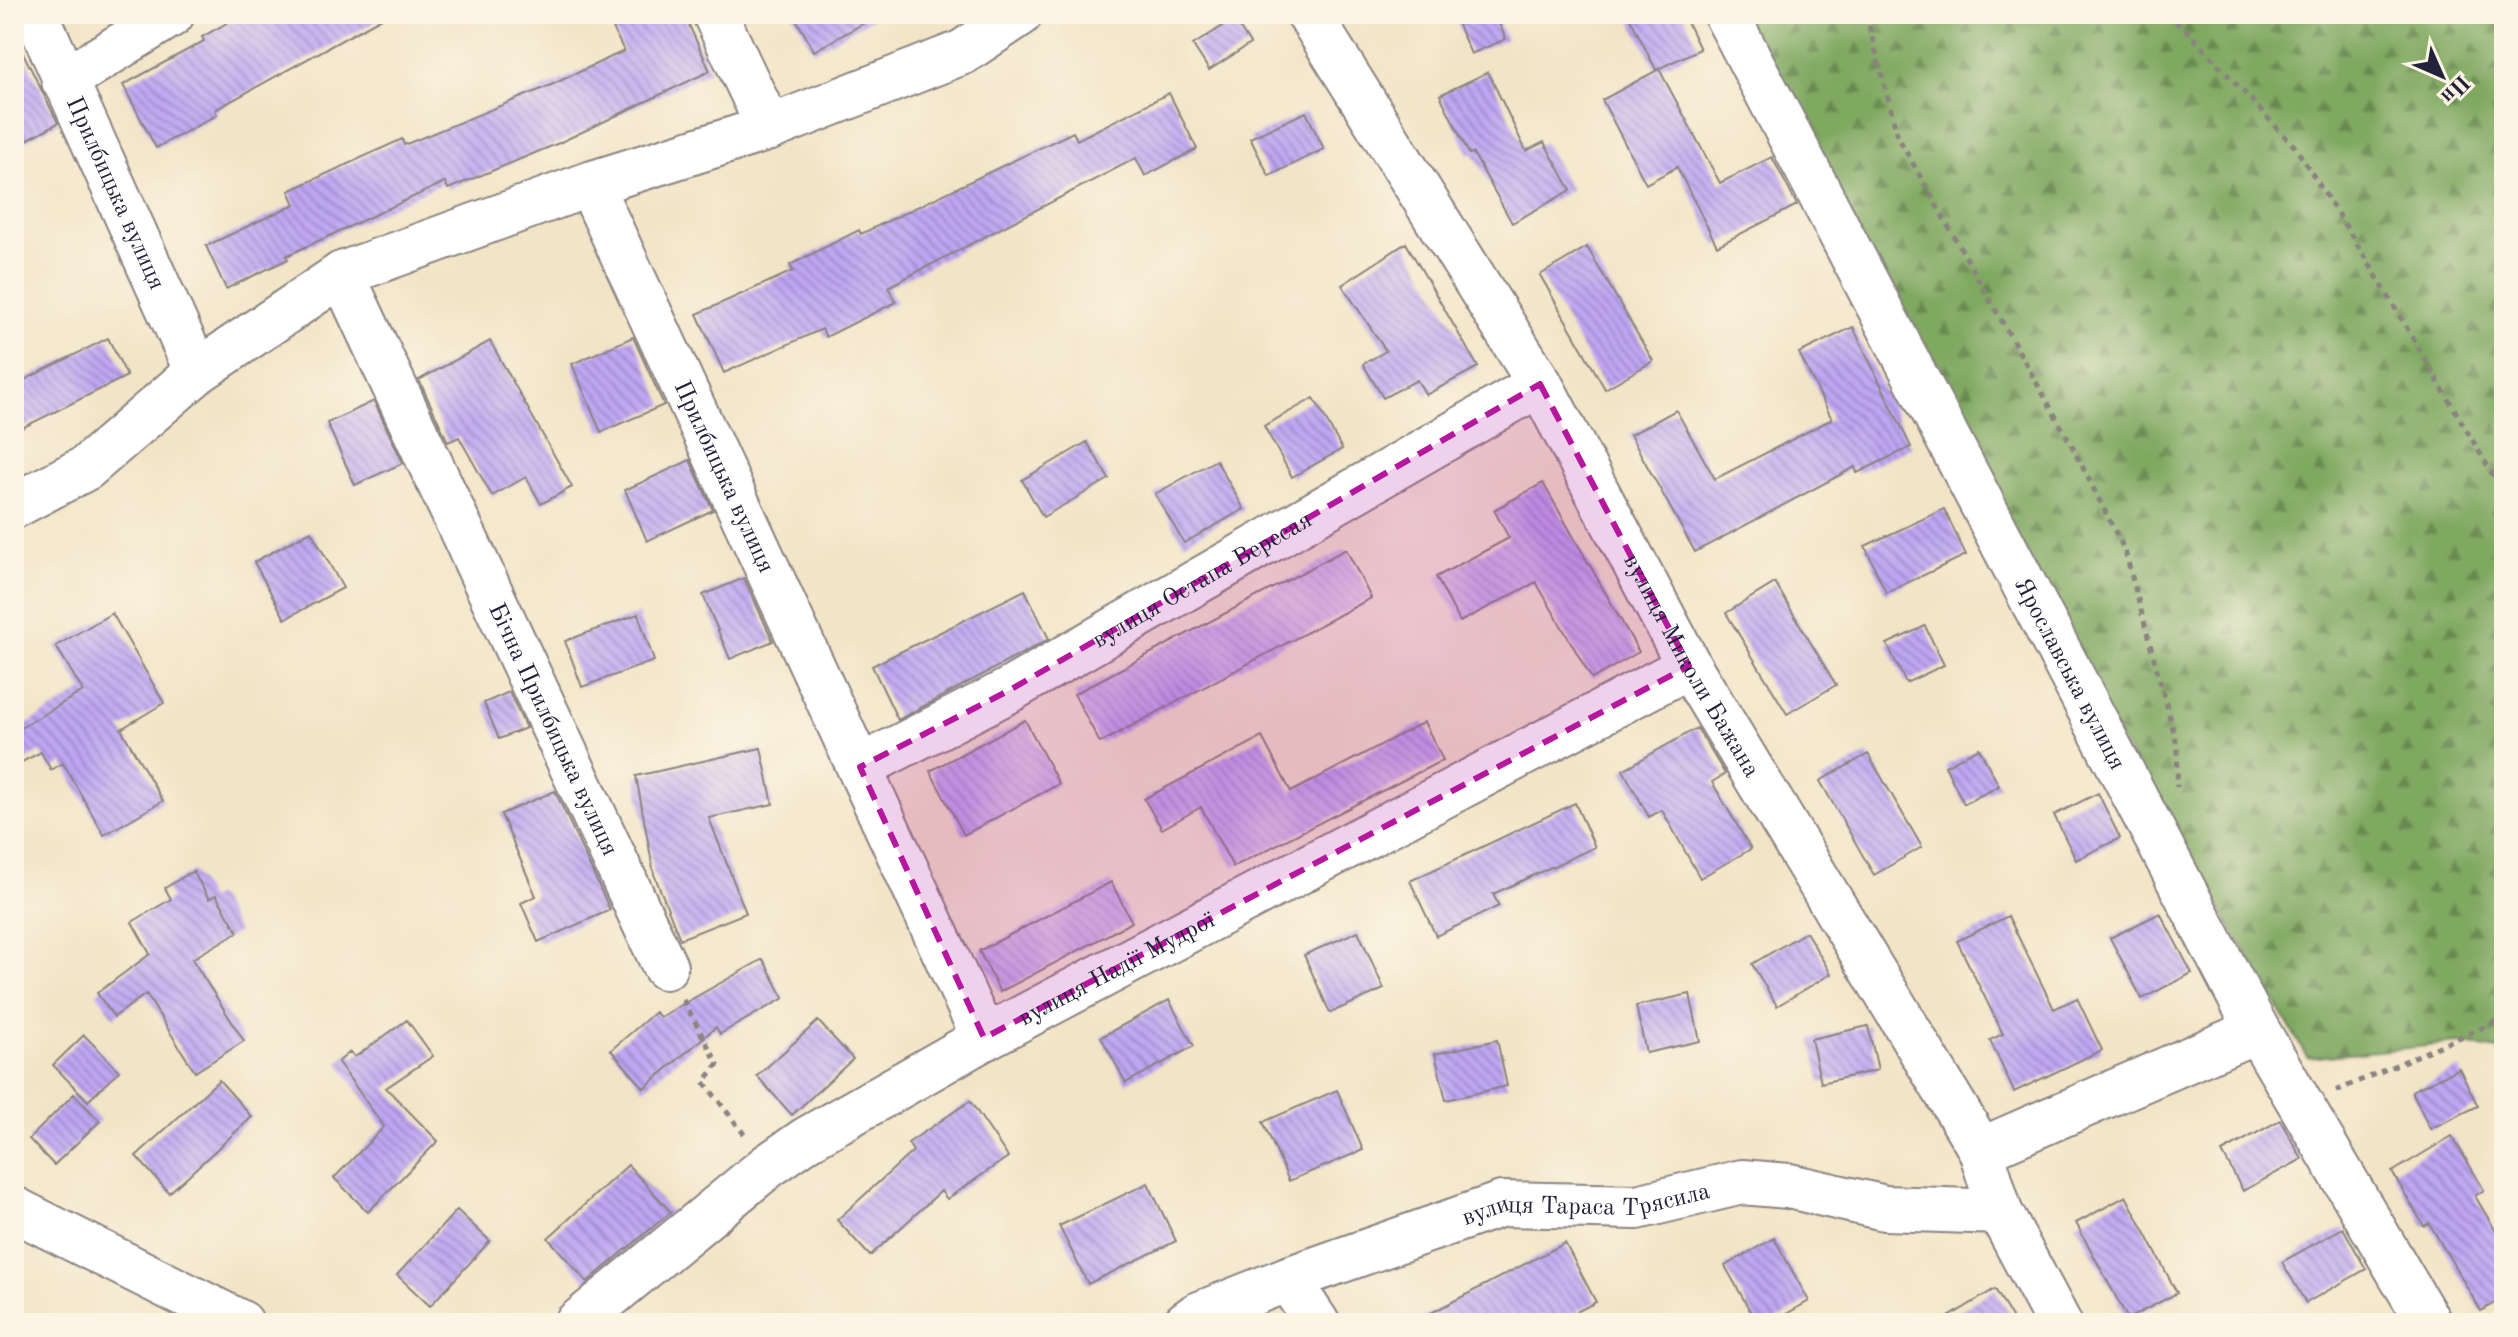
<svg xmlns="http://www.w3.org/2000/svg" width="2518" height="1337" viewBox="0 0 2518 1337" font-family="'Old Standard TT',serif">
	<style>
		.forest { fill: url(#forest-firs); stroke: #50654e; stroke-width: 2 }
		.building { fill: url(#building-back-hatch) }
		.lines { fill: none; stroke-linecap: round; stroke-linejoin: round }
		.minor-casing { stroke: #8a8380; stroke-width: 48 }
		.major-casing { stroke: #8a8380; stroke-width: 48 }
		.path { stroke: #8a8380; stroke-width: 5; stroke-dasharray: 6 6; stroke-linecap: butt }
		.minor { stroke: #fff; stroke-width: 44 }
		.major { stroke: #fff; stroke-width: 44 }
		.marked { fill: #b5179e; fill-opacity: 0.2; stroke: #b5179e; stroke-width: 6; stroke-dasharray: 16 10; stroke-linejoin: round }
		.labels { text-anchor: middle; stroke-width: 8; stroke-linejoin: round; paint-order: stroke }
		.street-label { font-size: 24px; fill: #22223b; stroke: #fcf5e5 }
	</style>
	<defs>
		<pattern id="forest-firs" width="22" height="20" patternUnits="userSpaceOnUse" patternTransform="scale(2)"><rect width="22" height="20" fill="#7fa860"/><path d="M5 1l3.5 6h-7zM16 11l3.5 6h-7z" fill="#688850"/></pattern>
		<pattern id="building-back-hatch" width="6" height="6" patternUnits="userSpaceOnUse" patternTransform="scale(2)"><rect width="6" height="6" fill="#bfa6f2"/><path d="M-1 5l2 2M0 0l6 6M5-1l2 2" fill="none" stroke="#9b87c5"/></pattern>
	</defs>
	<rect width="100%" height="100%" fill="#fcf5e5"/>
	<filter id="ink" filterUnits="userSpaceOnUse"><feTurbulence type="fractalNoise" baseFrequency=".0125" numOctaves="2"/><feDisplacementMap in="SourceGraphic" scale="16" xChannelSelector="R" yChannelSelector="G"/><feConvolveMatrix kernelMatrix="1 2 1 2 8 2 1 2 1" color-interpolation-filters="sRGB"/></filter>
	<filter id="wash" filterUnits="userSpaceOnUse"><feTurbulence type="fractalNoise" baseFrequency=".006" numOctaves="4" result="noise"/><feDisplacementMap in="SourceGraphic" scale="32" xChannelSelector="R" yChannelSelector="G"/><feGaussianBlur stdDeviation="1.8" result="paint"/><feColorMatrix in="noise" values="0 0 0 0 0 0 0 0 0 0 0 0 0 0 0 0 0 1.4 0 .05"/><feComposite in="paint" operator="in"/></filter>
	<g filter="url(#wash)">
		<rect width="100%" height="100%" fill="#f2e4c6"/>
		<path class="forest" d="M1737 14H2504V1051L2457 1043 2308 1058 2076 664Z"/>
		<g id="blocks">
			<path class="building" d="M243 14H389L215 110 217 115 156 148 123 85 204 41 202 37Z
				M606 14H684L710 71 559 143 448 189 445 182 286 256 288 259 226 289 206 246 295 204 289 191 402 139 404 145 549 86 624 51Z
				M793 14H880L814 51Z
				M1453 14H1495L1506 39 1471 54Z
				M1628 14H1683L1700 49 1656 70Z
				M1234 19 1250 44 1209 70 1193 45Z
				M14 35 58 123 14 147Z
				M1659 69 1720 183 1772 157 1797 205 1717 246 1677 167 1646 184 1602 100Z
				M1488 72 1526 151 1544 142 1571 190 1512 223 1473 153 1469 154 1440 95Z
				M1169 93 1197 149 1145 176 1136 158 888 287 896 302 826 337 822 329 724 373 697 314 793 271 790 265 859 230 861 234 1073 132 1077 140Z
				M1306 112 1324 149 1269 176 1250 138Z
				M1406 243 1478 367 1426 395 1417 380 1383 398 1363 364 1386 351 1342 285Z
				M1587 247 1653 361 1605 389 1540 275Z
				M1853 327 1911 447 1857 473 1855 467 1695 552 1630 435 1676 410 1715 479 1832 419 1799 353Z
				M633 337 664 405 601 432 572 364Z
				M108 338 127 376 14 432V385Z
				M490 341 572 487 541 504 526 477 492 496 459 437 448 442 419 380Z
				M1314 398 1342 449 1292 477 1264 426Z
				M374 401 403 463 355 485 327 423Z
				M1087 442 1109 479 1043 517 1022 480Z
				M690 460 713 510 647 541 625 490Z
				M1216 460 1244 509 1184 543 1155 494Z
				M1543 483 1639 652 1592 679 1536 582 1460 622 1436 577 1509 538 1494 510Z
				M1944 509 1966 555 1886 593 1865 546Z
				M311 531 343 588 285 619 254 562Z
				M1346 549 1371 598 1100 743 1074 694Z
				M744 578 773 641 730 659 703 595Z
				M1775 583 1836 685 1787 714 1726 613Z
				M1025 590 1049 639 898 720 872 666Z
				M112 613 164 703 121 729 163 801 104 835 63 763 51 770 41 752 14 766V732L83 691 56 646Z
				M638 614 654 661 582 687 565 641Z
				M1925 626 1944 665 1906 683 1887 644Z
				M509 692 526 728 499 739 484 703Z
				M1025 720 1059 784 964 835 930 771Z
				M1424 722 1443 760 1233 867 1201 807 1162 829 1144 799 1262 737 1291 792Z
				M1697 728 1725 774 1712 782 1751 849 1700 878 1662 810 1649 817 1623 770Z
				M761 748 773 804 709 818 746 913 680 939 654 874 636 776Z
				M1979 748 1999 786 1964 804 1945 766Z
				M1868 754 1922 847 1874 875 1820 781Z
				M555 791 610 910 538 942 521 903 536 896 501 814Z
				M2098 793 2120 838 2076 860 2054 815Z
				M1575 803 1595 847 1493 894 1499 906 1436 936 1410 881Z
				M193 871 209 899 216 895 238 932 192 959 244 1041 195 1072 146 994 114 1017 97 993 150 954 132 922 171 899 165 888Z
				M1111 882 1132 922 1000 992 979 951Z
				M2160 913 2192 973 2142 999 2110 938Z
				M2008 916 2054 1009 2077 998 2102 1050 2014 1092 1990 1040 2003 1034 1957 941Z
				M1358 931 1384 989 1330 1013 1304 955Z
				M1806 932 1831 974 1777 1006 1752 964Z
				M763 959 784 998 720 1034 716 1027 644 1088 611 1050 655 1012 660 1017Z
				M1690 994 1700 1041 1646 1053 1636 1006Z
				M1169 1000 1194 1046 1126 1083 1101 1037Z
				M407 1020 433 1056 386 1088 438 1141 368 1212 334 1178 384 1127 338 1062 350 1052 355 1057Z
				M818 1021 853 1059 792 1115 757 1076Z
				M1868 1026 1878 1070 1821 1083 1811 1039Z
				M84 1035 119 1071 88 1101 53 1065Z
				M1497 1040 1507 1086 1446 1100 1435 1054Z
				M2459 1068 2478 1106 2430 1129 2412 1091Z
				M219 1080 252 1117 169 1193 136 1156Z
				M1337 1090 1363 1150 1289 1181 1263 1122Z
				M74 1094 100 1121 54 1165 29 1139Z
				M970 1101 1008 1157 947 1199 941 1191 870 1256 837 1220 913 1151 908 1143Z
				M2280 1120 2302 1159 2243 1191 2222 1152Z
				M2452 1136 2484 1190 2475 1196 2504 1245V1297L2481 1311 2429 1223 2424 1226 2392 1172Z
				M628 1165 671 1212 587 1282 548 1238Z
				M1148 1183 1176 1241 1088 1284 1059 1226Z
				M2126 1196 2177 1293 2128 1319 2076 1223Z
				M457 1210 490 1241 430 1306 397 1275Z
				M2343 1228 2366 1269 2306 1303 2282 1262Z
				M1774 1238 1809 1301 1770 1323H1757L1725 1266Z
				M1565 1243 1596 1302 1555 1323H1412Z
				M1995 1289 2015 1323H1939Z"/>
		</g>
	</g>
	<g filter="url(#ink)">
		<use href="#blocks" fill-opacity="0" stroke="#8a8380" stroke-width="2"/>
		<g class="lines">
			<defs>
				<g id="minor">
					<path id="s1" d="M36 14 197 372"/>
					<path d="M715 14 769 128"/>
					<path id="s2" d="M1309 14 1540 384 1689 666 1981 1150 2000 1212 2059 1323"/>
					<path id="s3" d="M1726 14 2257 1030 2429 1323"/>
					<path d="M64 81 172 14"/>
					<path id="s4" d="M590 184 984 1038"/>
					<path id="s5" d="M342 274 665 967"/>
					<path d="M14 506 86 468 197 372 342 274 590 184 769 128 963 52 1020 14"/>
					<path id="s6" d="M860 767 1008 691 1540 384"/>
					<path d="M1981 1150 2257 1030"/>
					<path d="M1288 1279 1317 1323"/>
					<path id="s7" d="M577 1323 768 1166 807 1139 984 1038 1689 666"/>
					<path id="s8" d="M1186 1323 1197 1315 1288 1279 1502 1204 1637 1207 1742 1182 1789 1186 1885 1208 2000 1212"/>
				</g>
				<path id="major" d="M14 1209 241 1323"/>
			</defs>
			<use href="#minor" class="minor-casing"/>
			<use href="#major" class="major-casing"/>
			<path class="path" d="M1866 14 1898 137 2070 442 2125 551 2178 748 2177 787
				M2166 14 2186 30 2295 147 2367 260 2504 494
				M683 1000 718 1064 704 1082 744 1134
				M2336 1091 2504 1018
				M279 1316 293 1323"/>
			<use href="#minor" class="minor"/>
			<use href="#major" class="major"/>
		</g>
	</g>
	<path class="marked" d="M1540 384 1689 666 984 1038 860 767 1008 691Z"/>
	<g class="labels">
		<g class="street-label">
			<text dy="8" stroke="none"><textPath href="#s1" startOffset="196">Прилбицька вулиця</textPath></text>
			<text dy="8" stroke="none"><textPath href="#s4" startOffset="322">Прилбицька вулиця</textPath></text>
			<text dy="8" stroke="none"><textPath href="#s6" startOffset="390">вулиця Остапа Вересая</textPath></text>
			<text dy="8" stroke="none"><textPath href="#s2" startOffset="756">вулиця Миколи Бажана</textPath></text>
			<text dy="8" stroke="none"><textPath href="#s3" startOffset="744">Ярославська вулиця</textPath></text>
			<text dy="8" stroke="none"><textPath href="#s5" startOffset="502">Бічна Прилбицька вулиця</textPath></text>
			<text dy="8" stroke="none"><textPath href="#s7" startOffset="648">вулиця Надії Мудрої</textPath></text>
			<text dy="8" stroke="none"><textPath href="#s8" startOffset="422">вулиця Тараса Трясила</textPath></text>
		</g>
	</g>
	<rect width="2518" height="1337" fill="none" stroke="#fcf5e5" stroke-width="48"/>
	<g transform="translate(2442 76) rotate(135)" stroke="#fcf5e5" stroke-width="6" paint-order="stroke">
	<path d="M0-6L14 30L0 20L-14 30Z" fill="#22223b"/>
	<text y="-12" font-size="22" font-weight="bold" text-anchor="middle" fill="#22223b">Пн</text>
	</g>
</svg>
